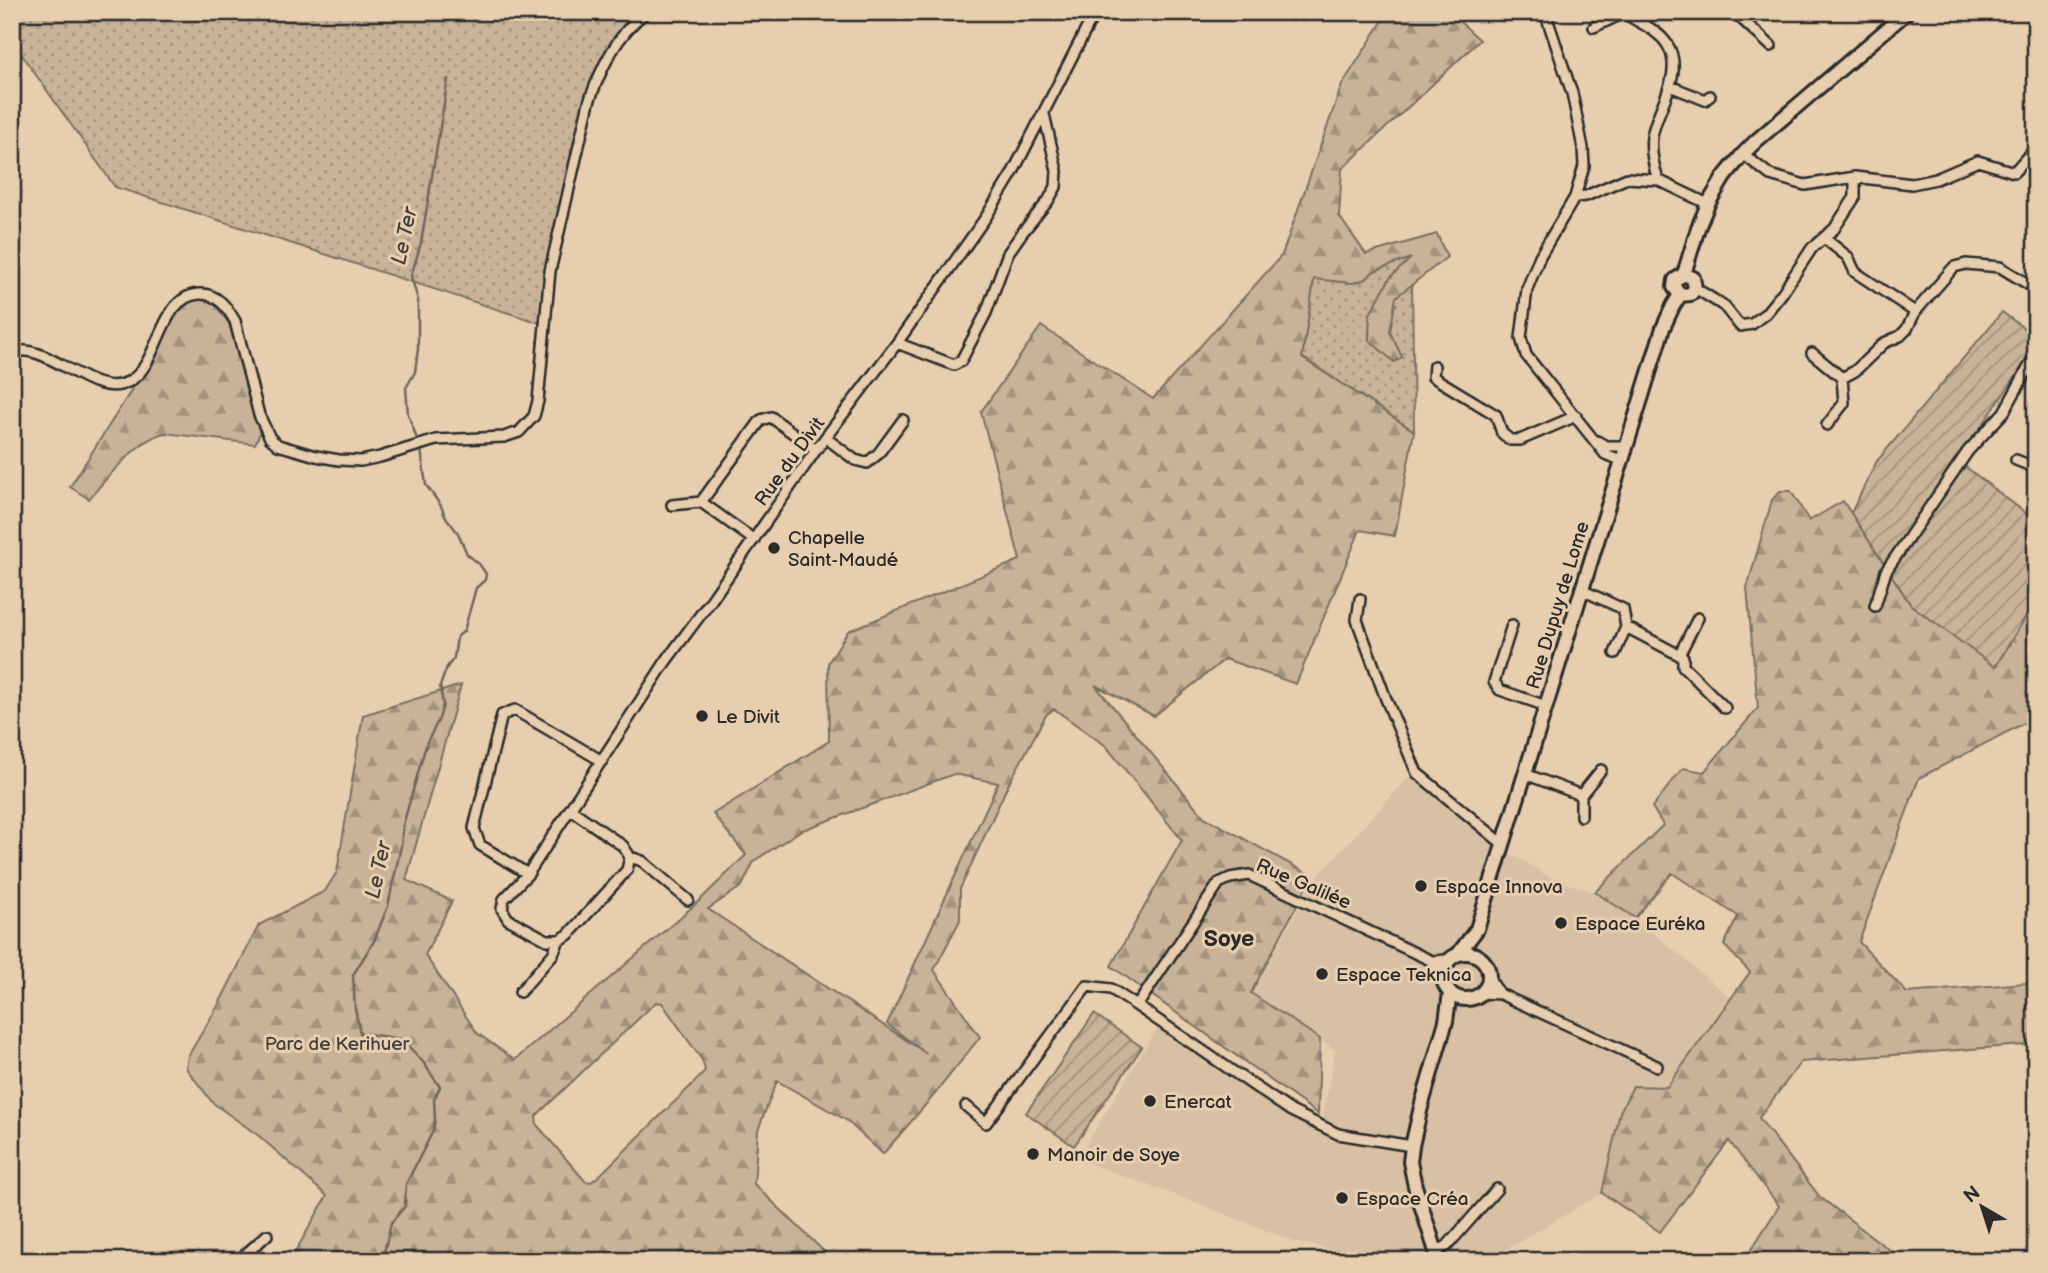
<svg xmlns="http://www.w3.org/2000/svg" width="2048" height="1273" viewBox="0 0 2048 1273" font-family="'Balsamiq Sans',sans-serif">
	<style>
		.built { fill: #d7c0a4 }
		.grass { fill: url(#grass-dots); stroke: #7a6f62; stroke-width: 2 }
		.forest { fill: url(#forest-firs); stroke: #7a6f62; stroke-width: 2; fill-rule: evenodd }
		.garden { fill: url(#garden-furrows); stroke: #7a6f62; stroke-width: 2 }
		.lines { fill: none; stroke-linecap: round; stroke-linejoin: round }
		.stream { stroke: #6f665a; stroke-width: 2.5 }
		.street-casing { stroke: #2b2b2b; stroke-width: 14 }
		.secondary-casing { stroke: #2b2b2b; stroke-width: 18 }
		.street { stroke: #e7ceaf; stroke-width: 9 }
		.secondary { stroke: #e7ceaf; stroke-width: 12 }
		.poi-dot { fill: #2b2b2b; stroke: #e7ceaf; stroke-width: 2.5 }
		.labels { text-anchor: middle; stroke-width: 6; stroke-linejoin: round; paint-order: stroke }
		.street-label { font-size: 19px; fill: #2b2b2b; stroke: #e7ceaf }
		.poi-label { font-size: 19px; fill: #2b2b2b; stroke: #e7ceaf; text-anchor: start }
		.park-label { font-size: 19px; fill: #433f3c; stroke: #e7ceaf }
		.water-label { font-size: 21px; font-style: italic; fill: #423f3b; stroke: #e7ceaf }
		.quarter-label { font-size: 23px; font-weight: bold; fill: #2b2b2b; stroke: #e7ceaf }
	</style>
	<defs>
		<pattern id="grass-dots" width="8" height="8" patternUnits="userSpaceOnUse" patternTransform="scale(1.75)"><rect width="8" height="8" fill="#c8b399"/><path d="M2 2h.1M6 6h.1" fill="none" stroke="#a3927d" stroke-width="1.8" stroke-linecap="round"/></pattern>
		<pattern id="forest-firs" width="22" height="20" patternUnits="userSpaceOnUse" patternTransform="scale(1.75)"><rect width="22" height="20" fill="#c8b399"/><path d="M5 1l3.5 6h-7zM16 11l3.5 6h-7z" fill="#a3927d"/></pattern>
		<pattern id="garden-furrows" width="10" height="10" patternUnits="userSpaceOnUse" patternTransform="scale(1.75)"><rect width="10" height="10" fill="#c8b399"/><path d="M-1 1l2-2M0 10L10 0M9 11l2-2" fill="none" stroke="#a3927d"/></pattern>
	</defs>
	<rect width="100%" height="100%" fill="#e7ceaf"/>
	<filter id="ink" filterUnits="userSpaceOnUse"><feTurbulence type="fractalNoise" baseFrequency=".0143" numOctaves="2"/><feDisplacementMap in="SourceGraphic" scale="14" xChannelSelector="R" yChannelSelector="G"/><feConvolveMatrix kernelMatrix="1 2 1 2 8 2 1 2 1" color-interpolation-filters="sRGB"/></filter>
	<g filter="url(#ink)">
		<path class="built" d="M1410 776 1487 839 1552 879 1595 892 1635 918 1731 998 1667 1087 1620 1112 1602 1193 1487 1261H1388L1295 1242 1200 1204 1077 1159 1157 1029 1321 1127 1335 1050 1253 992 1314 880Z"/>
		<path class="grass" d="M12 12H639C613 31 596 69 585 99L546 271 540 323 115 187 12 41Z
			M1413 257 1390 278 1370 314 1369 340 1402 357 1389 332 1396 297 1412 284 1414 431 1302 357 1314 279 1353 283 1366 279 1374 271Z"/>
		<path class="forest" d="M1382 12H1449L1480 40 1342 169 1339 216 1366 254 1437 234 1447 257 1396 297 1390 332 1402 357 1394 362 1369 340 1370 314 1390 278 1411 258 1374 271 1366 279 1353 283 1314 279 1302 358 1414 431 1395 536 1360 530 1296 684 1225 659 1154 716 1095 685 1204 817 1312 876 1251 993 1320 1039 1318 1114 1111 966 1182 840 1106 746 1054 709 1046 715 1006 789 960 889V920L934 970 980 1037 934 1095 883 1154 846 1120 777 1081 758 1130 754 1184 834 1261H572L569 1252 564 1250 543 1261H290L327 1196 259 1136 213 1103 186 1068 188 1056 219 1004 259 925 325 891 337 872 363 715 461 685 406 880 452 901 425 955 477 1033 515 1060 698 902 746 855 713 814 829 741 828 663 848 631 1020 560 981 412 1041 326 1153 399 1282 255 1342 85 1385 17ZM954 774 998 783 887 1024 927 1054 708 909 742 886 754 861 800 831ZM656 1002 662 1003 702 1060 705 1070 702 1075 598 1177 591 1182 585 1181 537 1125 536 1116Z
			M203 299 212 300 229 324 260 433 255 444 165 433C139 438 107 478 89 499L70 487 136 383 179 310 190 301Z
			M1780 491H1791L1809 521 1843 501 1911 605 1996 666 2031 608 2036 594V717L1919 778 1859 942 1907 993 2036 982V1044L1801 1062 1759 1118 1820 1197 1904 1261H1744L1779 1206 1729 1141 1660 1232 1602 1193 1620 1112 1633 1086 1667 1087 1750 972 1724 945 1738 916 1672 873 1635 918 1595 892 1663 825 1652 807 1683 768 1704 772 1758 708 1747 588 1772 500Z"/>
		<path class="garden" d="M2002 312 2036 337V346L1958 461 2036 521V594L2031 608 1995 667 1911 605 1851 513 1877 461Z
			M1094 1014 1142 1047 1074 1146 1026 1113Z"/>
		<g class="lines">
			<path class="stream" d="M417 439 408 414 406 388 415 372 418 349V300L411 276 421 243 448 79
				M382 1261 391 1223 405 1206 406 1184 433 1131 435 1119 434 1099 440 1087 423 1062 402 1039 360 1033 355 1008 353 975 374 941 388 906 401 846 403 825 422 759 427 742 439 719 443 705 440 686 447 667 454 658 457 637 464 631 476 588 485 580 486 574 480 565 467 554 458 533 445 516 441 506 426 485 421 450"/>
			<defs>
				<path id="street" d="M1545 12 1572 93 1583 148 1584 166 1575 197 1540 256 1527 289 1521 338 1526 355 1605 454 1621 460
					M1623 12C1637 22 1657 29 1667 44 1686 74 1656 108 1652 137 1650 150 1654 167 1658 180L1708 204
					M1734 12 1771 46
					M1594 27 1624 13
					M1670 86 1705 100 1710 96
					M1743 154 1770 175 1805 185 1855 177 1912 184 1936 179 1978 161 2014 172 2029 155 2036 150
					M1575 197 1586 196 1627 178 1658 180
					M1824 238 1848 257 1855 272 1915 312
					M1695 288 1724 306 1740 326 1752 324 1766 313 1783 292 1812 248 1834 229 1855 197V177
					M897 343 954 365 961 361 986 313 1008 253 1022 233 1048 201 1056 187 1057 171 1044 114
					M12 352C49 341 92 401 128 382 161 365 158 297 199 294 217 293 227 307 235 321L259 415 270 438 278 445 316 456 339 460 361 461 380 457 436 440 504 437 519 432 534 416 538 401 550 271 589 102C601 68 617 34 646 12
					M1812 353 1842 378
					M1434 366 1433 377 1496 415 1502 433 1510 440H1520L1576 416
					M1827 425 1844 403 1842 378 1855 371 1884 343 1900 336 1907 329 1915 312 1954 267 1966 264 2000 267 2036 289
					M826 438 855 460 867 463 878 454 903 420
					M1597 441 1606 446H1625
					M2016 460 2036 468
					M672 505 701 502
					M754 540 701 502 761 420 771 417 816 450
					M1582 590 1623 609 1626 627 1683 657V666L1725 708
					M1360 599 1357 620 1386 699 1417 773 1503 844
					M1875 606 1886 571 1968 451 2004 412 2036 354
					M1512 625 1494 682 1500 690 1546 706
					M1615 653 1626 627
					M1679 655 1698 618
					M1525 774 1581 795V816
					M1581 795 1601 770
					M570 809 623 846 630 857 627 870 568 935 559 940H547L508 919 502 909 504 899 528 874 666 661 710 602 816 450 897 343 986 217 1012 174 1095 12
					M630 857 642 861 688 900
					M528 874 480 845 474 828 502 715 515 710 602 761
					M1432 961 1442 974
					M1489 979 1500 994
					M520 992 553 954 559 940
					M1481 993 1500 994 1657 1066
					M1137 1006 1291 1111 1338 1134 1412 1146
					M966 1106 986 1123 1087 986 1111 989 1137 1006 1219 883 1230 878 1249 875 1432 961 1448 960
					M1436 1251 1447 1246 1497 1189
					M238 1261 267 1235"/>
				<path id="secondary" d="M1680 295 1674 287 1675 280 1684 274 1698 228 1708 204 1724 177 1743 154 1756 141 1907 12
					M1443 976a23 23 0 1 1 46 0a23 23 0 1 1-46 0Z
					M1459 953 1477 929 1663 328 1673 306 1680 295 1691 294 1695 288 1693 278 1684 274
					M1439 1261 1415 1186 1410 1162 1412 1146 1421 1107 1446 1021 1450 993"/>
			</defs>
			<use href="#street" class="street-casing"/>
			<use href="#secondary" class="secondary-casing"/>
			<use href="#street" class="street"/>
			<use href="#secondary" class="secondary"/>
		</g>
	</g>
	<g class="poi-dot">
		<circle cx="774" cy="548" r="7"/>
		<circle cx="702" cy="716" r="7"/>
		<circle cx="1421" cy="886" r="7"/>
		<circle cx="1561" cy="923" r="7"/>
		<circle cx="1322" cy="974" r="7"/>
		<circle cx="1150" cy="1101" r="7"/>
		<circle cx="1033" cy="1154" r="7"/>
		<circle cx="1342" cy="1198" r="7"/>
	</g>
	<g class="labels">
		<g class="street-label">
			<text transform="translate(789 461) rotate(-54)" y="7">Rue du Divit</text>
			<text transform="translate(1557 605) rotate(-73)" y="7">Rue Dupuy de Lome</text>
			<text transform="translate(1304 883) rotate(23)" y="7">Rue Galilée</text>
		</g>
		<g class="poi-label">
			<text x="788" y="544">Chapelle<tspan x="788" dy="22">Saint-Maudé</tspan></text>
			<text x="716" y="723">Le Divit</text>
			<text x="1435" y="893">Espace Innova</text>
			<text x="1575" y="930">Espace Euréka</text>
			<text x="1336" y="981">Espace Teknica</text>
			<text x="1164" y="1108">Enercat</text>
			<text x="1047" y="1161">Manoir de Soye</text>
			<text x="1356" y="1205">Espace Créa</text>
		</g>
		<g class="park-label">
			<text x="337" y="1050">Parc de Kerihuer</text>
		</g>
		<g class="water-label">
			<text transform="translate(404 236) rotate(-78)" y="7">Le Ter</text>
			<text transform="translate(378 870) rotate(-78)" y="7">Le Ter</text>
		</g>
		<g class="quarter-label">
			<text x="1229" y="946">Soye</text>
		</g>
	</g>
	<rect width="2048" height="1273" fill="none" stroke="#e7ceaf" stroke-width="42"/>
	<rect x="21" y="21" width="2006" height="1231" fill="none" stroke="#2b2b2b" stroke-width="2.5" filter="url(#ink)"/>
	<g transform="translate(1982 1207) rotate(321)" stroke="#e7ceaf" stroke-width="5" paint-order="stroke">
	<path d="M0-5L12 26L0 18L-12 26Z" fill="#2b2b2b"/>
	<text y="-10" font-size="19" font-weight="bold" text-anchor="middle" fill="#2b2b2b">N</text>
	</g>
</svg>
